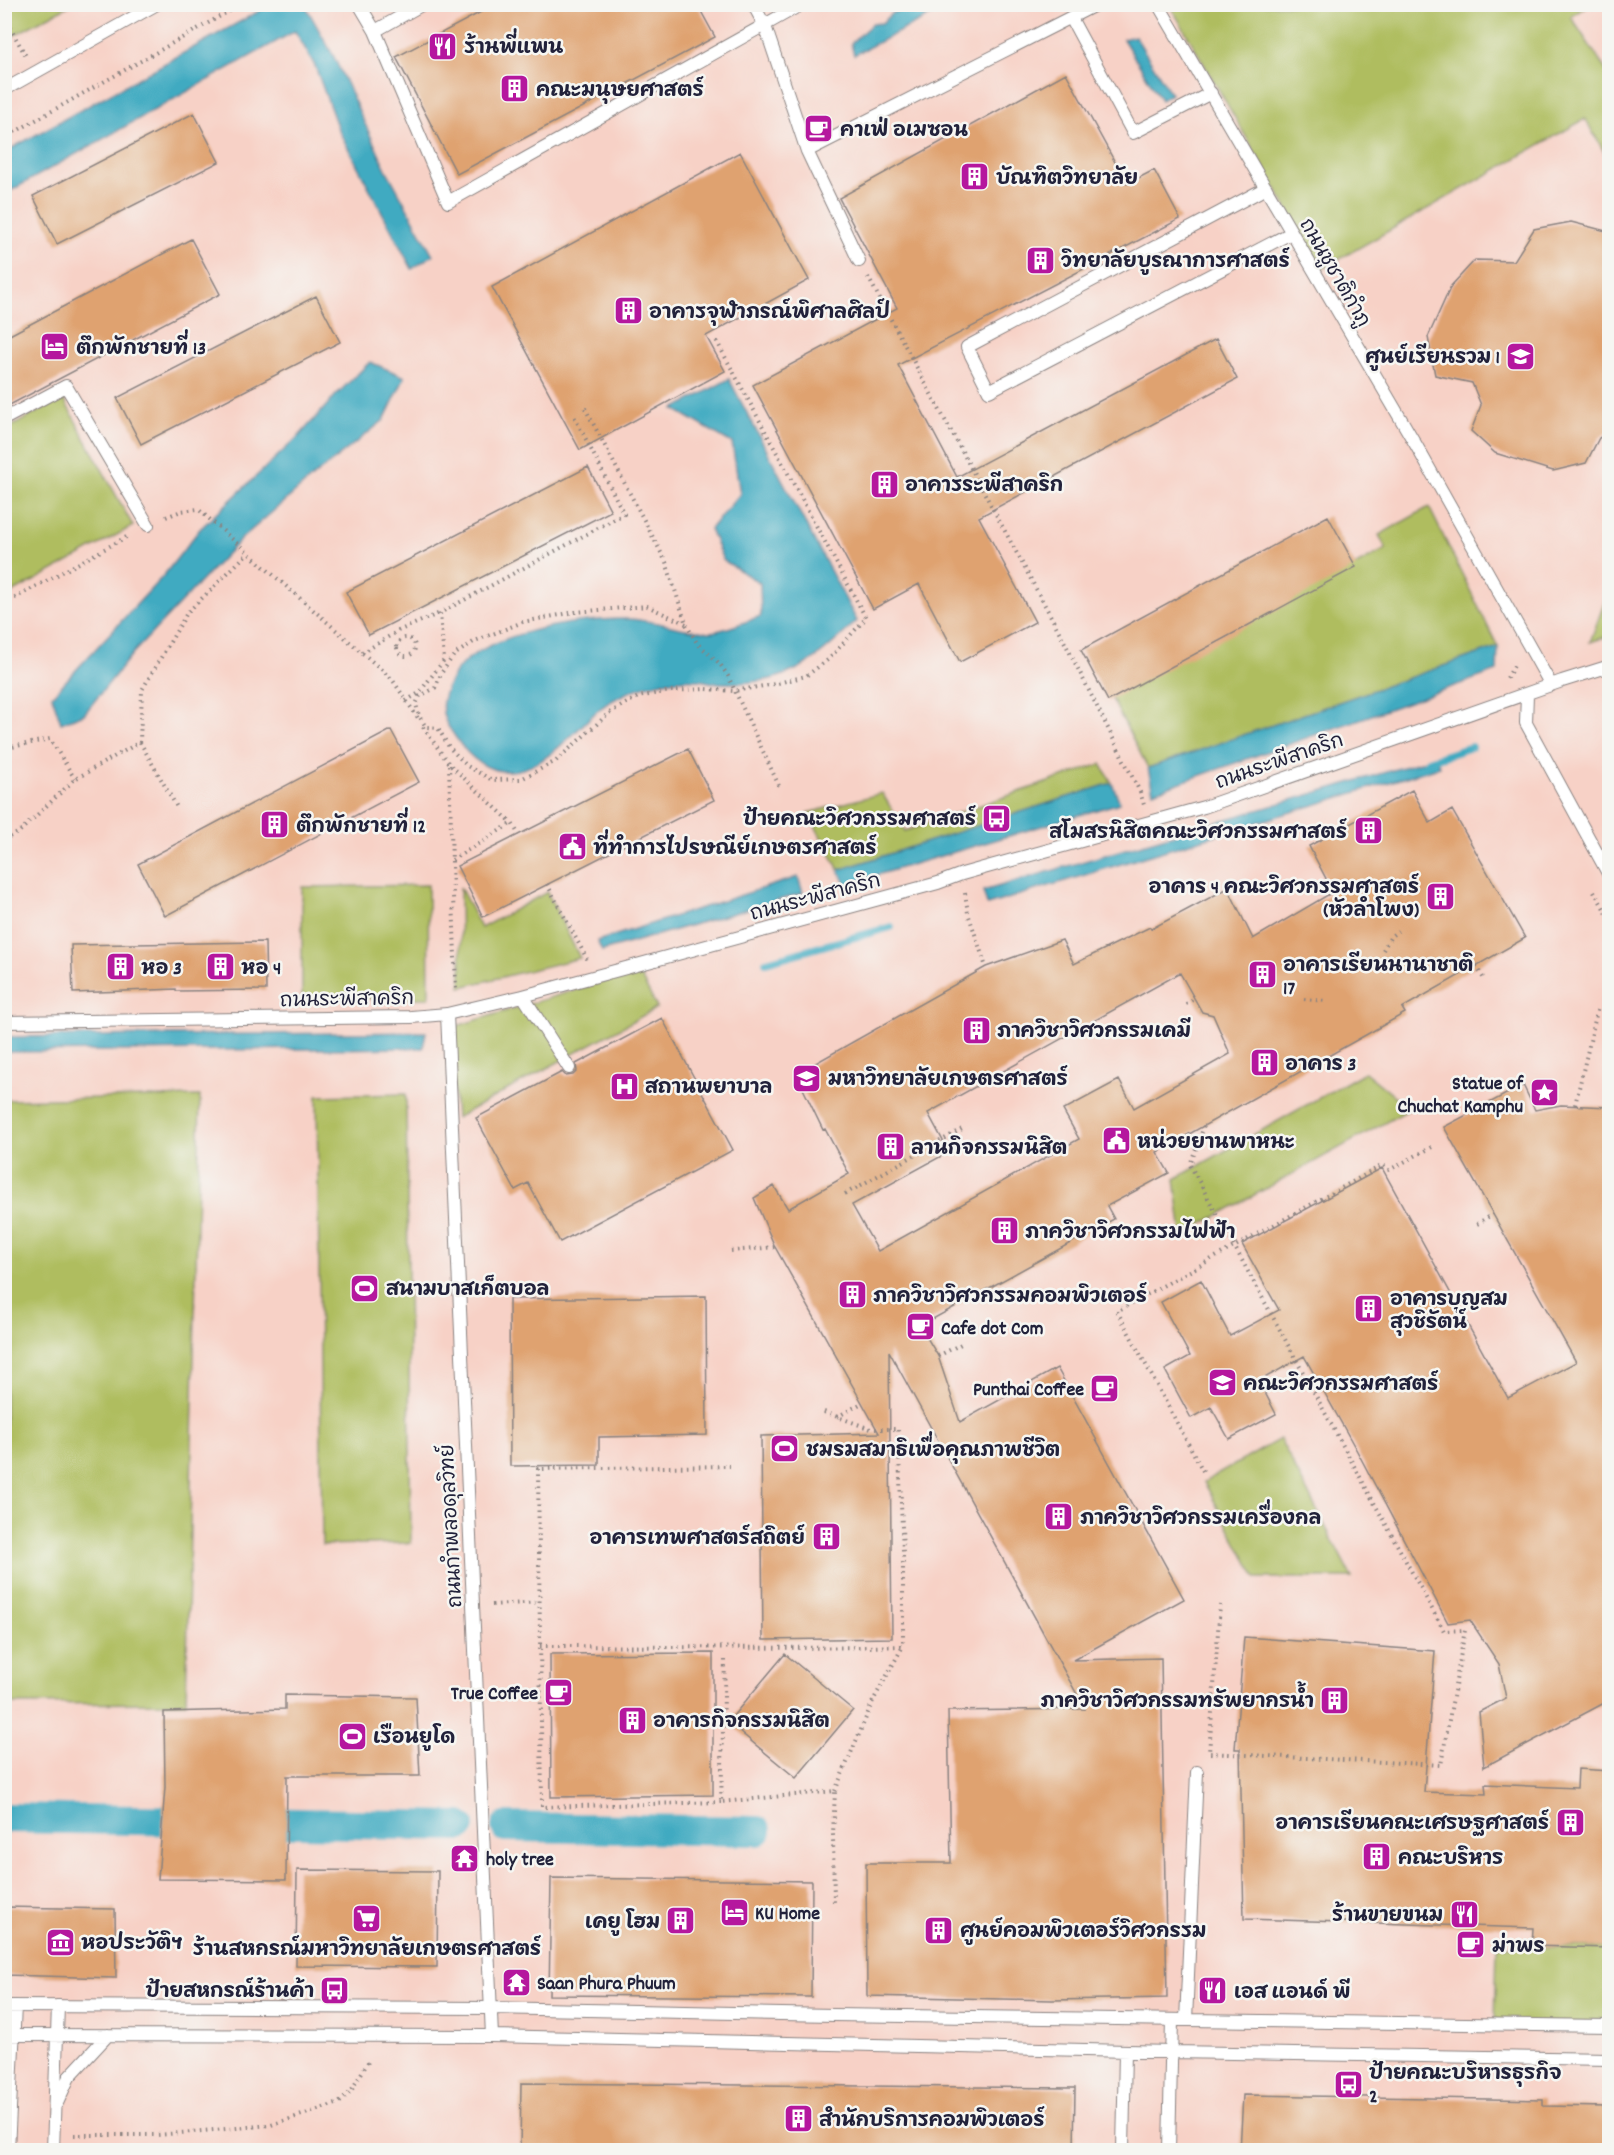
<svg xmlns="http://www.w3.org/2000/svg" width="1614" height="2155" viewBox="0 0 1614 2155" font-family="Dekko,'Playpen Sans Thai',sans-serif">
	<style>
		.built { fill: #f7d1c6 }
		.green { fill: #afbd5f; stroke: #68704d; stroke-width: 1.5 }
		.water { fill: #41aac1; stroke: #32667e; stroke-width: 1.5 }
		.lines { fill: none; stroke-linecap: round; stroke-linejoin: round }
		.stream { stroke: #41aac1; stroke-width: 8 }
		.canal { stroke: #41aac1; stroke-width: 30 }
		.building { fill: #dfa270; fill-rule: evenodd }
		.lane-casing { stroke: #8a8280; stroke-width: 14 }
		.path { stroke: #8a8280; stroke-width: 4; stroke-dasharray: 1.5 4.5; stroke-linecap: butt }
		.lane { stroke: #fff; stroke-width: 12 }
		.labels { text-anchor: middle; stroke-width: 5; stroke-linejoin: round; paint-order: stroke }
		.poi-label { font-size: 20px; font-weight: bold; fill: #22223b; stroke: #f6f6f2; text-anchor: start }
		.street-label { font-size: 20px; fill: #22223b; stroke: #f6f6f2 }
	</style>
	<rect width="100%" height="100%" fill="#f6f6f2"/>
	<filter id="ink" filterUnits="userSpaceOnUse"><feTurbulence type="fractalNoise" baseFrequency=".0167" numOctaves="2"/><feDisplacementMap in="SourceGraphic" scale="12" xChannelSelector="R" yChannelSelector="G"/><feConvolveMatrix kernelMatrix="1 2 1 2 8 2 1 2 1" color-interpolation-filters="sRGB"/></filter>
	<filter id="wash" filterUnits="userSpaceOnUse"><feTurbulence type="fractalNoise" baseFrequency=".008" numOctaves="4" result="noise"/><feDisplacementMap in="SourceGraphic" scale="24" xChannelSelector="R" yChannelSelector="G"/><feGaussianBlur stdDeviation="1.35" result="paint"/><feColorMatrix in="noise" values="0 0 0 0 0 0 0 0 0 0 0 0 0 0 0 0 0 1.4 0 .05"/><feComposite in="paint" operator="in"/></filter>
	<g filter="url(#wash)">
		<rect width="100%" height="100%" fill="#f1e1c6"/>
		<path class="built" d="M5 5H1609V2150H5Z"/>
		<path class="green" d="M15 4H70V5L5 40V10Z
			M1170 5H1588L1571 17 1609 75V160L1585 119 1322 269Z
			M63 398 133 526 5 597V430Z
			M1429 507 1498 647 1148 768 1111 697 1386 549 1379 535Z
			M1609 590V636L1590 642Z
			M1101 764 1112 783 839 870 808 813 882 793 905 831Z
			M428 885 429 998 302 999V887Z
			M460 887 481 928 547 892 580 958 461 987Z
			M638 971 657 1008 456 1118 450 1028Z
			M1365 1072 1410 1109 1182 1235 1175 1179Z
			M406 1094 411 1543 322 1545 317 1096Z
			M200 1096 186 1703 5 1704V1100Z
			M1280 1439 1352 1578H1256L1204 1482Z
			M1497 1946 1609 1948V2026L1495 2024Z"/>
		<path class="water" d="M270 5H305L333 55 386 169 433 255 412 269 338 129 315 66 295 31 5 194V152Z
			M914 5H951L854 55 851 43 872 24 882 23 892 13 907 9Z
			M1135 36 1171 94 1161 100 1123 39Z
			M370 362 405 377 384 420 315 475 241 539 133 653 84 714 61 723 52 696 164 575 200 529 300 435 336 395Z
			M729 379 857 621C809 667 787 685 718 683 711 683 703 680 696 680 675 678 648 684 629 692 618 697 603 705 595 713 569 737 533 782 493 769 471 762 460 744 448 726 438 709 443 695 451 679 474 633 580 618 628 619 655 620 682 631 709 632 722 632 747 621 761 616L760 583 723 560 710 529 740 494 732 443 674 409Z
			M1498 647 1497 671 1153 792 1148 768Z
			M1437 757 1439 767 987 905 983 891Z
			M1112 783 1120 803 846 884 839 870Z
			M798 877 803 893 602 951 597 941Z
			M426 1032 423 1048 4 1052 5 1037Z"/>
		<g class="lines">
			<path class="stream" d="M1428 761 1471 747
				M766 962 891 927"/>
			<path class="canal" d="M4 1818 202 1821
				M247 1822 460 1826
				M506 1827 757 1831"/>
		</g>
		<g id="blocks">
			<path class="building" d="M496 4H697L715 37 457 174 396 57Z
				M1066 73 1127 184 1154 170 1180 219 898 365 957 477 1216 339 1237 379 979 517 1035 622 960 662 919 584 873 609 753 385 897 308 839 198Z
				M194 113 219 162 57 244 33 196Z
				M740 152 809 280 706 336 725 371 580 450 492 287Z
				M1571 222 1610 232V431L1599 438 1586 463 1553 471 1495 453 1471 431 1481 405 1472 383 1435 375 1428 337 1451 286 1475 260 1514 261 1534 229Z
				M191 239 220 294 4 408V338Z
				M316 296 340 342 141 444 117 398Z
				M588 467 611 511 369 635 346 592Z
				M1328 516 1356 567 1108 701 1081 650Z
				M391 730 419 782 165 916 138 864Z
				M688 749 714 800 483 917 457 866Z
				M1412 790 1430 823 1452 810 1525 938 1402 1008 1405 1013 1157 1152 1169 1173 1107 1206 1114 1219 920 1326 938 1356 960 1422 1057 1368 1184 1599 1073 1660 1161 1658 1167 1998 1052 2000 867 1996 866 1863H951L948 1711 1085 1709 889 1351 892 1638 763 1640 761 1436 879 1433 775 1247 754 1198 774 1186 788 1209 849 1174 825 1129 823 1130 796 1074 986 967 1062 940 1074 964 1150 927 1151 929 1228 888 1253 939 1333 892 1309 846ZM1180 973 1202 1012 1213 1015 1230 1054 1134 1108 1119 1080 1063 1110 1079 1139 878 1251 852 1205 949 1152 928 1113Z
				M265 942 266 990 176 991V989L73 993 71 945Z
				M662 1018 733 1150 560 1242 528 1183 515 1190 476 1118 562 1072 566 1076 573 1075 577 1071 576 1064Z
				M1523 1085 1535 1110 1561 1105 1610 1107V1700L1484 1767 1479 1712 1506 1698 1499 1664 1470 1620 1448 1623 1357 1451 1304 1356 1259 1381 1276 1414 1229 1439 1211 1407 1191 1418 1165 1370 1190 1356 1161 1302 1201 1280 1230 1336 1279 1310 1242 1244 1382 1168 1508 1398 1576 1362 1444 1127Z
				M706 1296 707 1435 599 1437V1465L510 1466 509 1299Z
				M1244 1637 1435 1651 1424 1792 1486 1794 1485 1784 1577 1788 1578 1769 1610 1771V1948L1532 1946 1533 1928 1244 1919 1240 1749H1235Z
				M713 1653V1795L551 1797 550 1654Z
				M785 1654 853 1710 796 1778 728 1722Z
				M285 1695 416 1697 420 1776H287L286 1880 158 1879 165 1787 164 1712 285 1709Z
				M297 1870 438 1871 437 1967 296 1966Z
				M551 1878 812 1881 811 1997 549 1995Z
				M4 1907 115 1909 116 1978 4 1975Z
				M521 2083 1075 2088 1074 2151H520Z
				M1243 2095 1543 2100V2106L1610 2107V2151H1240Z"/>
		</g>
	</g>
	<g filter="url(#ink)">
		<use href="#blocks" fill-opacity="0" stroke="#8a8280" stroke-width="1.5"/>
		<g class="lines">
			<defs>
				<path id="lane" d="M359 4 375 31 448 202 802 4
					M753 4 765 26 807 151 859 261
					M1158 4 1416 445 1551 685
					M1071 18 1133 133 1211 93
					M375 31 423 4
					M4 90 157 4
					M807 151 1097 4
					M1266 188 967 347 989 391 1291 233
					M4 419 66 386 148 525
					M1527 694 1526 723 1610 877
					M523 996 569 1068
					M447 1014 492 2036
					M4 1022 411 1017 447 1014 523 996 938 883 962 874 1204 807 1562 681 1610 666
					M4 2006 491 2008 834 2015 1610 2026
					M1186 2020 1197 1772
					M4 2035 492 2036 1172 2052 1610 2059
					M57 2103 69 2077 108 2035
					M8 2150 15 2006
					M53 2150 58 2006
					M1123 2150 1125 2051
					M1169 2150 1172 2020"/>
			</defs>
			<use href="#lane" class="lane-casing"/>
			<path class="path" d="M4 17 26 56
				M4 138 242 4
				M868 277 1062 637 1140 792 1144 805
				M585 408 666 562 686 624 697 643 720 664 728 676 780 788
				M166 517 181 511 198 509 392 679 418 718
				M4 604 130 535
				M686 624 647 606 575 612 523 622 475 641 454 655 442 672 435 688 420 696 416 704 419 716 426 727 438 728 449 747 467 766 492 780 521 779 556 761 609 713 638 697 670 691 706 689 734 691 770 685 806 676 829 659 866 618 715 338
				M397 647a9 9 0 1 1 18 0a9 9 0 1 1-18 0Z
				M362 653 398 631 440 613
				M1507 678 1515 664
				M406 701 419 693 444 660 440 613 624 514 573 414
				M423 727 449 764 512 823
				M4 732 12 747 50 739 75 779
				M140 742 178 809
				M449 765 456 991
				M4 839 18 833 75 779 140 742 142 690 187 613 248 553
				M452 860 512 823 519 835
				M547 884 587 959
				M1594 891 1610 919
				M965 893 968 913 986 967
				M1383 950 1391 936 1398 931
				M1476 966 1484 979
				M1304 999 1326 1001
				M1186 1004 1194 999
				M1575 1105 1598 1007
				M1204 1126 1190 1165 1444 1631 1465 1630 1441 1765 1209 1753 1220 1605
				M845 1194 962 1129
				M1477 1224 1493 1214
				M731 1251 775 1247
				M938 1356 961 1344
				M824 1412 871 1429H898L903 1552V1646
				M837 1417 862 1403
				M1203 1471 1117 1311 1383 1165 1389 1170 1434 1146
				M492 1605 540 1602
				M540 1646C661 1646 782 1650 903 1646L873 1701 835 1791
				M725 1660 721 1802 835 1791 833 1834 834 1906
				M721 1802 542 1807 538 1469 730 1466
				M74 2135H157L271 2125 339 2103 351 2091 368 2062"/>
			<use href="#lane" class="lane"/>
		</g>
	</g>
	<defs>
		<symbol id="restaurant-square" viewBox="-11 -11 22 22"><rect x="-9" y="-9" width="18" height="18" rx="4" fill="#b5179e" stroke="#f6f6f2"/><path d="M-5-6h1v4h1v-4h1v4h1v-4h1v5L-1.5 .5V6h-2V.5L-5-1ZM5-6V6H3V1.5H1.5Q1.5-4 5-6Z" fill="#fff"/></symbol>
		<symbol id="building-square" viewBox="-11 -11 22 22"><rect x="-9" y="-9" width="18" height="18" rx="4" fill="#b5179e" stroke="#f6f6f2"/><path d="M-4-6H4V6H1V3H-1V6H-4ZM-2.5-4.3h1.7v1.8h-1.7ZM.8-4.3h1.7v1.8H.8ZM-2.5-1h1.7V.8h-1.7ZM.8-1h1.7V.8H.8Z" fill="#fff"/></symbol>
		<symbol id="cafe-square" viewBox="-11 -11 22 22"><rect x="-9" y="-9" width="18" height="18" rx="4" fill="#b5179e" stroke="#f6f6f2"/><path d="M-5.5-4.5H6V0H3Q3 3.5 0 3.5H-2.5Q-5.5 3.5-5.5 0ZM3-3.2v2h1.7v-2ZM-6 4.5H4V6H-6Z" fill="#fff"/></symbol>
		<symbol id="hotel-square" viewBox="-11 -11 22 22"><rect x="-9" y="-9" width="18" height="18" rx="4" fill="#b5179e" stroke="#f6f6f2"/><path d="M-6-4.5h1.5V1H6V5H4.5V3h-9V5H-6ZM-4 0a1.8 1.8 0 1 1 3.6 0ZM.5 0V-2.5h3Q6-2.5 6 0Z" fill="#fff"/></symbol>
		<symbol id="university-square" viewBox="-11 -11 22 22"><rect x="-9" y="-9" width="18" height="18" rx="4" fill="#b5179e" stroke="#f6f6f2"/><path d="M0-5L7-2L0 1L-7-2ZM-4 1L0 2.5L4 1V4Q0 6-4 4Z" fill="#fff"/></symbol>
		<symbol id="bus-square" viewBox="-11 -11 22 22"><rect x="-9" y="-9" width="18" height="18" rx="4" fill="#b5179e" stroke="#f6f6f2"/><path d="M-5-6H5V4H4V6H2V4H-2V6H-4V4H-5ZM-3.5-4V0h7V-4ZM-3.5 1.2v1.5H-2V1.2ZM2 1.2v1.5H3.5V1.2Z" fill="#fff"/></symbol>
		<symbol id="civic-square" viewBox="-11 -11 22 22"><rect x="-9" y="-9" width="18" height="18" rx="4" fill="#b5179e" stroke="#f6f6f2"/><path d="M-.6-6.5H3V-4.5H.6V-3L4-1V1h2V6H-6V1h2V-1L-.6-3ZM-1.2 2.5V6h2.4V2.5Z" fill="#fff"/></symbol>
		<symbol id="hospital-square" viewBox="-11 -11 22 22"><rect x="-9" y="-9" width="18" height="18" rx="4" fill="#b5179e" stroke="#f6f6f2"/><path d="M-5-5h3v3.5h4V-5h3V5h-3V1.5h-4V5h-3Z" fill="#fff"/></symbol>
		<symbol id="sight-square" viewBox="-11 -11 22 22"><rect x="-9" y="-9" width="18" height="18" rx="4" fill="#b5179e" stroke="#f6f6f2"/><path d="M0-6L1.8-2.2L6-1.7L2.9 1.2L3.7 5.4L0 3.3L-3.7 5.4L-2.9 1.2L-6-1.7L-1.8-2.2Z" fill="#fff"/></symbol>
		<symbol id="stadium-square" viewBox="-11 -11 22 22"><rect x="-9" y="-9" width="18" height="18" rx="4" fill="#b5179e" stroke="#f6f6f2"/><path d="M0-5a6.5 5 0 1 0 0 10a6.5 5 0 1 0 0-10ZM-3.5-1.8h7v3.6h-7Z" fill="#fff"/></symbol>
		<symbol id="temple-square" viewBox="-11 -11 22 22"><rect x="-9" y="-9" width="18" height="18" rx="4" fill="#b5179e" stroke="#f6f6f2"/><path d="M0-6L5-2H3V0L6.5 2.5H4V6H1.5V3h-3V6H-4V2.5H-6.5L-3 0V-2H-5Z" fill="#fff"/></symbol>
		<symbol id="supermarket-square" viewBox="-11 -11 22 22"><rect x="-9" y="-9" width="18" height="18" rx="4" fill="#b5179e" stroke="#f6f6f2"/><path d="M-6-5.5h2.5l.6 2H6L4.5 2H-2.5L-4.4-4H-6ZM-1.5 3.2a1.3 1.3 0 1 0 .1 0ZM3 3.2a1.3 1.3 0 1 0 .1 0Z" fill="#fff"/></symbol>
		<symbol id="museum-square" viewBox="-11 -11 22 22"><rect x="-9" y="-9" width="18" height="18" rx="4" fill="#b5179e" stroke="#f6f6f2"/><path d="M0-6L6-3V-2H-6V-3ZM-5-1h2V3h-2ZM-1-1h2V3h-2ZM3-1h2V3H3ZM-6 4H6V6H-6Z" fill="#fff"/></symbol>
	</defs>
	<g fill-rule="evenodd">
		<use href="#restaurant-square" x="426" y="30" width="33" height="33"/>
		<use href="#building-square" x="498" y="72" width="33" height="33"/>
		<use href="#cafe-square" x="802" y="112" width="33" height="33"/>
		<use href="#building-square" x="958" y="160" width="33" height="33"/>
		<use href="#building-square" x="1024" y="244" width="33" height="33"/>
		<use href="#building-square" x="612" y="294" width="33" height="33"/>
		<use href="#hotel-square" x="38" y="330" width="33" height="33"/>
		<use href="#university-square" x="1504" y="340" width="33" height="33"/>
		<use href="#building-square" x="868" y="468" width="33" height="33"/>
		<use href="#bus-square" x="980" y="802" width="33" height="33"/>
		<use href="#building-square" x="258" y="808" width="33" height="33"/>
		<use href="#building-square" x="1352" y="814" width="33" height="33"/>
		<use href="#civic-square" x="556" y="830" width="33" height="33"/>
		<use href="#building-square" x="1424" y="880" width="33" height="33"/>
		<use href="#building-square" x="104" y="950" width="33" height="33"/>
		<use href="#building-square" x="204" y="950" width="33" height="33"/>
		<use href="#building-square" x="1246" y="958" width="33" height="33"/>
		<use href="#building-square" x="960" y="1014" width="33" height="33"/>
		<use href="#building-square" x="1248" y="1046" width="33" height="33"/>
		<use href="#university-square" x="790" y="1062" width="33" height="33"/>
		<use href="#hospital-square" x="608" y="1070" width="33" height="33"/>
		<use href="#sight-square" x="1528" y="1076" width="33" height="33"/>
		<use href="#civic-square" x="1100" y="1124" width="33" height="33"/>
		<use href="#building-square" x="874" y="1130" width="33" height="33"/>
		<use href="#building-square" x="988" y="1214" width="33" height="33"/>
		<use href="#stadium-square" x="348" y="1272" width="33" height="33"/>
		<use href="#building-square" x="836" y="1278" width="33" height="33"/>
		<use href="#building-square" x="1352" y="1292" width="33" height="33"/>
		<use href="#cafe-square" x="904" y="1310" width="33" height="33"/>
		<use href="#university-square" x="1206" y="1366" width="33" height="33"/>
		<use href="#cafe-square" x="1088" y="1372" width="33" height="33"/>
		<use href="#stadium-square" x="768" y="1432" width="33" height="33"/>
		<use href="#building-square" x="1042" y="1500" width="33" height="33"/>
		<use href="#building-square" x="810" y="1520" width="33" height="33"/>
		<use href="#cafe-square" x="542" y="1676" width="33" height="33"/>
		<use href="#building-square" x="1318" y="1684" width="33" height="33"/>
		<use href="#building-square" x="616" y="1704" width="33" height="33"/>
		<use href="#stadium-square" x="336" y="1720" width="33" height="33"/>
		<use href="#building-square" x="1554" y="1806" width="33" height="33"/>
		<use href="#building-square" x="1360" y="1840" width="33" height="33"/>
		<use href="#temple-square" x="448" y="1842" width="33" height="33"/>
		<use href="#hotel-square" x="718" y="1896" width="33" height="33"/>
		<use href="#restaurant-square" x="1448" y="1898" width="33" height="33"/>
		<use href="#supermarket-square" x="350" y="1902" width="33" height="33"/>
		<use href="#building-square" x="664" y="1904" width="33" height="33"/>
		<use href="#building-square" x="922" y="1914" width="33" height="33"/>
		<use href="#museum-square" x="44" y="1926" width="33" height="33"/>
		<use href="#cafe-square" x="1454" y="1928" width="33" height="33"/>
		<use href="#temple-square" x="500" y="1966" width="33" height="33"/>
		<use href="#bus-square" x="318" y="1974" width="33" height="33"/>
		<use href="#restaurant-square" x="1196" y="1974" width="33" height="33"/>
		<use href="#bus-square" x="1332" y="2068" width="33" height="33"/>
		<use href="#building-square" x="782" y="2102" width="33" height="33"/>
	</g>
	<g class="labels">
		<g class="poi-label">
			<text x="464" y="53">ร้านพี่แพน</text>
			<text x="536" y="96">คณะมนุษยศาสตร์</text>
			<text x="840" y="136">คาเฟ่ อเมซอน</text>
			<text x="996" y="184">บัณฑิตวิทยาลัย</text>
			<text x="1061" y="267">วิทยาลัยบูรณาการศาสตร์</text>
			<text x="649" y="318">อาคารจุฬาภรณ์พิศาลศิลป์</text>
			<text x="76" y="354">ตึกพักชายที่ 13</text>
			<text x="1500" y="363" text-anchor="end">ศูนย์เรียนรวม 1</text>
			<text x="905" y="491">อาคารระพีสาคริก</text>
			<text x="976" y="825" text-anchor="end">ป้ายคณะวิศวกรรมศาสตร์</text>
			<text x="296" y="832">ตึกพักชายที่ 12</text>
			<text x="1347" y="838" text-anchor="end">สโมสรนิสิตคณะวิศวกรรมศาสตร์</text>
			<text x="593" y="854">ที่ทำการไปรษณีย์เกษตรศาสตร์</text>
			<text x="1419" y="893" text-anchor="end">อาคาร 4 คณะวิศวกรรมศาสตร์<tspan x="1419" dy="23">(หัวลำโพง)</tspan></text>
			<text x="1283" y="971">อาคารเรียนนานาชาติ<tspan x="1283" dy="23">17</tspan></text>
			<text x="141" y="974">หอ 3</text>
			<text x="241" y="974">หอ 4</text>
			<text x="997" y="1037">ภาควิชาวิศวกรรมเคมี</text>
			<text x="1285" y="1070">อาคาร 3</text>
			<text x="828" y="1085">มหาวิทยาลัยเกษตรศาสตร์</text>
			<text x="1523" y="1089" text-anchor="end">Statue of<tspan x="1523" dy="23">Chuchat Kamphu</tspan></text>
			<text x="645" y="1093">สถานพยาบาล</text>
			<text x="1137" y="1148">หน่วยยานพาหนะ</text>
			<text x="911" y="1154">ลานกิจกรรมนิสิต</text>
			<text x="1025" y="1238">ภาควิชาวิศวกรรมไฟฟ้า</text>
			<text x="386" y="1295">สนามบาสเก็ตบอล</text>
			<text x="873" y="1302">ภาควิชาวิศวกรรมคอมพิวเตอร์</text>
			<text x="1390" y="1305">อาคารบุญสม<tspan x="1390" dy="23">สุวชิรัตน์</tspan></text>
			<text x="941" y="1334">Cafe dot Com</text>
			<text x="1243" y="1390">คณะวิศวกรรมศาสตร์</text>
			<text x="1084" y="1395" text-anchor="end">Punthai Coffee</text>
			<text x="806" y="1456">ชมรมสมาธิเพื่อคุณภาพชีวิต</text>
			<text x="1080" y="1524">ภาควิชาวิศวกรรมเครื่องกล</text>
			<text x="805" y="1544" text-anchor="end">อาคารเทพศาสตร์สถิตย์</text>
			<text x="538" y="1699" text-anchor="end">True Coffee</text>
			<text x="1314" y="1707" text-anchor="end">ภาควิชาวิศวกรรมทรัพยากรน้ำ</text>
			<text x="653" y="1727">อาคารกิจกรรมนิสิต</text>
			<text x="373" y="1743">เรือนยูโด</text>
			<text x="1549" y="1829" text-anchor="end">อาคารเรียนคณะเศรษฐศาสตร์</text>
			<text x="1398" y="1864">คณะบริหาร</text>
			<text x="486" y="1865">holy tree</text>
			<text x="755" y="1919">KU Home</text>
			<text x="1443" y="1921" text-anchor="end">ร้านขายขนม</text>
			<text x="660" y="1928" text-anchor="end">เคยู โฮม</text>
			<text x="960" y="1937">ศูนย์คอมพิวเตอร์วิศวกรรม</text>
			<text x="81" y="1949">หอประวัติฯ</text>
			<text x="1492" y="1952">ม่าพร</text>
			<text x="367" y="1955" text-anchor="middle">ร้านสหกรณ์มหาวิทยาลัยเกษตรศาสตร์</text>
			<text x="537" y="1989">Saan Phura Phuum</text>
			<text x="314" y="1997" text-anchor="end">ป้ายสหกรณ์ร้านค้า</text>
			<text x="1234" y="1998">เอส แอนด์ พี</text>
			<text x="1369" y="2079">ป้ายคณะบริหารธุรกิจ<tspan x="1369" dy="23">2</tspan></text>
			<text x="819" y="2126">สำนักบริการคอมพิวเตอร์</text>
		</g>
		<g class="street-label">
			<text transform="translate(1336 272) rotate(60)" y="7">ถนนชูชาติกำภู</text>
			<text transform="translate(1279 760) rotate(-19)" y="7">ถนนระพีสาคริก</text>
			<text transform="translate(815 896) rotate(-15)" y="7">ถนนระพีสาคริก</text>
			<text transform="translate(347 998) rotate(-1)" y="7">ถนนระพีสาคริก</text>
			<text transform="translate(450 1526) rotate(-93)" y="7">ถนนกำพลอดุลวิทย์</text>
		</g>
	</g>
	<rect width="1614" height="2155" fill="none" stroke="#f6f6f2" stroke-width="24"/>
</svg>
